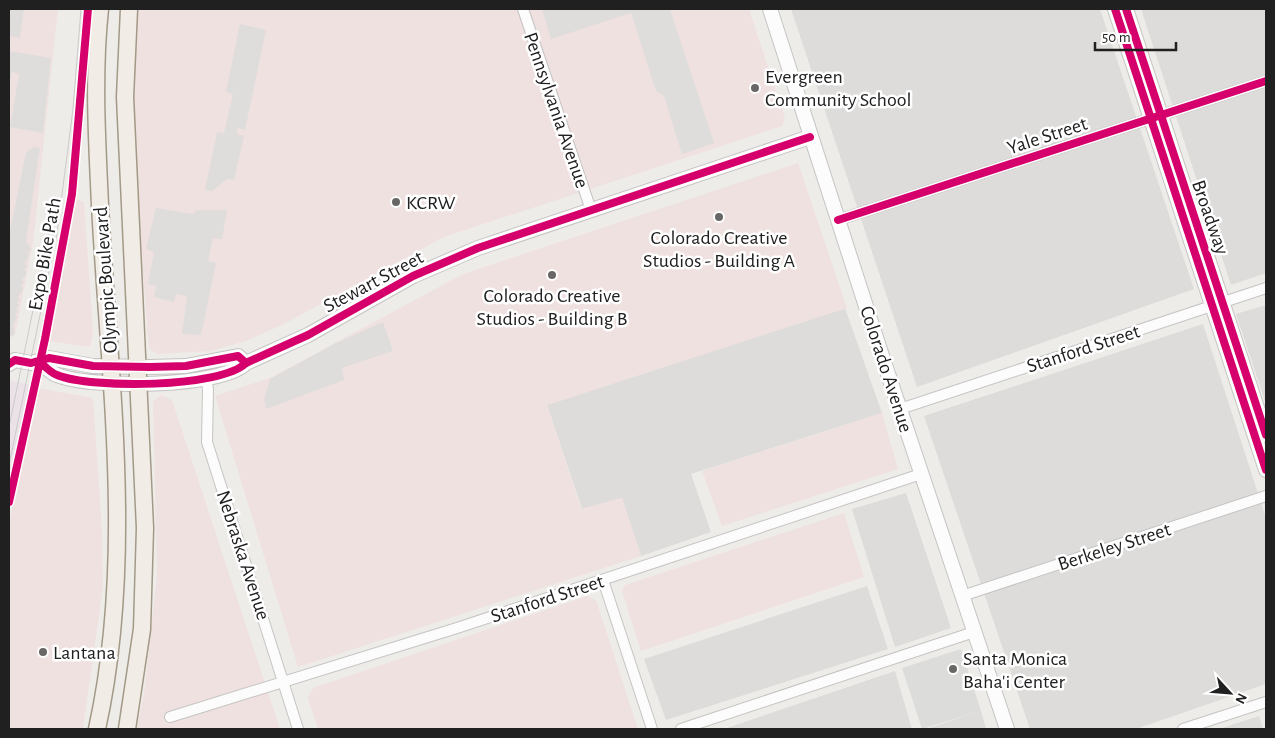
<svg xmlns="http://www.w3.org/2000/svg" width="1275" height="738" viewBox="0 0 1275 738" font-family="'Alegreya Sans',sans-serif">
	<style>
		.residential { fill: #dddcda }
		.commercial { fill: #efe1df }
		.industrial { fill: #ebe2e7 }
		.religious { fill: #dcdcda }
		.parking { fill: #dedddc }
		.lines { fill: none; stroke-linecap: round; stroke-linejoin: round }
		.minor-casing { stroke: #c5c4c3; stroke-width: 12 }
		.tertiary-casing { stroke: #c5c4c3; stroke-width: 16 }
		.primary-casing { stroke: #a39987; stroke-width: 19 }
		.minor { stroke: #fcfcfc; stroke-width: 10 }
		.tertiary { stroke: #fcfcfc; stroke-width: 14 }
		.primary { stroke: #f1ece6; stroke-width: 16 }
		.tram { stroke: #cbcbca; stroke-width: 1 }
		.cycleway-casing { stroke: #fff; stroke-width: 11 }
		.cycleway { stroke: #d6006c; stroke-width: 8 }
		.poi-dot { fill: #686766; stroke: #fff; stroke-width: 2 }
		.labels { text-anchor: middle; stroke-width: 5; stroke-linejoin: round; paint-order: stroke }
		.poi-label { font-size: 20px; fill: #202020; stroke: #fff; text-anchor: start }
		.street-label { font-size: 20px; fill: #202020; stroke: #fff }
	</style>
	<rect width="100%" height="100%" fill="#eeece9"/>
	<path class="residential" d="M791 9H1100L1194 289 917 387Z
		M1141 9H1266V273L1231 285Z
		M1266 305V404L1236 314Z
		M845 308 882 413 691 474 711 532 641 556 622 498 582 509 547 405Z
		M1203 324 1266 518V684L1136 729H1030L924 416Z
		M906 493 951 628 895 647 852 509Z
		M867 586 888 649 666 720 644 659Z
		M895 671 912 729H724Z
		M981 711 986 729H926Z"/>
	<path class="commercial" d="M9 9H58L33 243 15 335 9 337Z
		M137 9H749L785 118 782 126 444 237 284 324 246 341 211 351 158 354 150 350 148 339 131 109Z
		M798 163 847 308 547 405 581 509 622 498 641 556 298 667 215 396 270 378 463 274Z
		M75 198 84 202 93 331 90 347 47 341Z
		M38 388 93 398 102 529 103 587 83 729H9V524Z
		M161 395 172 400 280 729H137L144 694 157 576 153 402Z
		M882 413 898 469 722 526 702 471Z
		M844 513 864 577 641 651 622 591 625 585Z
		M587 596 596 600 638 729H318L308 698 313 688Z"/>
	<path class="industrial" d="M9 380 31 385 9 487Z"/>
	<path class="religious" d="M961 649 981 711 922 729 902 668Z
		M1259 716 1263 729H1219Z"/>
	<path class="parking" d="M9 9H24L20 38 9 36Z
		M542 9H670L714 143 682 154 664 96 656 91 631 13 551 39Z
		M240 24 266 30 245 130 238 128 237 134 244 136 234 180 227 179 212 191 205 190 217 132 224 133 233 94 226 92Z
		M9 51 51 58 43 133 10 127 19 74 12 72 9 85Z
		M34 147 40 148 26 241 31 250 28 252 29 256 25 263 27 267 24 269 27 273 22 280 24 283 21 285 23 290 18 297 20 300 17 302 19 306 16 308 18 312 15 314 17 318 13 325 15 334 11 337 9 333V236L26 152Z
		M156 208 193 214 197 210H227L222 239 213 238 208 261 216 263 201 335 182 334 187 296 176 294 174 302 154 297 156 286 148 284 154 252 146 249Z
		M383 322 393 351 342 368 344 380 266 409 264 399 270 379 336 343Z"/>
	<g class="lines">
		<defs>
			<path id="minor" d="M523 9 591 210
				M838 220 1266 81
				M206 378 208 389 207 442 298 729
				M900 409 1266 288
				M603 580 652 729
				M962 596 1266 496
				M170 717 457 628 921 474
				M681 729 974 632
				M1183 729 1266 702"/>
			<path id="tertiary" d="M770 9 882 356 1007 729
				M1115 9 1266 470
				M1126 9 1266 435
				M39 361C44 366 51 373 57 375 91 389 221 388 246 363L308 335 413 276 478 248 810 137
				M9 364 15 360 31 363 49 358 93 366 150 367 186 366 238 356 246 363"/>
			<path id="primary" d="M97 729C135 557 109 379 100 205 97 140 93 74 100 9
				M127 729 142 629 145 528 125 97 129 9"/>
		</defs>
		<use href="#minor" class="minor-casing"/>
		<use href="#tertiary" class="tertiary-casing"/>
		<use href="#primary" class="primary-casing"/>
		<use href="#minor" class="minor"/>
		<use href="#tertiary" class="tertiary"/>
		<use href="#primary" class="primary"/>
		<path class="tram" d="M9 427 53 213
			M9 465 57 233 73 109 81 9"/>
		<defs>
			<path id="cycleway" d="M1115 9 1266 470
				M1126 9 1266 435
				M838 220 1266 81
				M39 361C44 366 51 373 57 375 91 389 221 388 246 363L308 335 413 276 478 248 810 137
				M9 364 15 360 31 363 49 358 93 366 150 367 186 366 238 356 246 363
				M9 502 45 339 72 194 88 9"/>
		</defs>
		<use href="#cycleway" class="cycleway-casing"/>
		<use href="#cycleway" class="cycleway"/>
	</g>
	<g class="poi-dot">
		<circle cx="755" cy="88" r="5"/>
		<circle cx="396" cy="202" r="5"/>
		<circle cx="719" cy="217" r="5"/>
		<circle cx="552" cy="275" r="5"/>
		<circle cx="43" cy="652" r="5"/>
		<circle cx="953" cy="669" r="5"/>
	</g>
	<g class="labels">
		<g class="poi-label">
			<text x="765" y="83">Evergreen<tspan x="765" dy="23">Community School</tspan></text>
			<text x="406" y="209">KCRW</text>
			<text x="719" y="244" text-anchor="middle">Colorado Creative<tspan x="719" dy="23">Studios - Building A</tspan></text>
			<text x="552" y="302" text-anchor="middle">Colorado Creative<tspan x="552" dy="23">Studios - Building B</tspan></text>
			<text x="53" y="659">Lantana</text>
			<text x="963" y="665">Santa Monica<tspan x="963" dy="23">Baha'i Center</tspan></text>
		</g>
		<g class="street-label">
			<text transform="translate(557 110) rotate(71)" y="7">Pennsylvania Avenue</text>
			<text transform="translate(1047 135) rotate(-18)" y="7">Yale Street</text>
			<text transform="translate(1211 217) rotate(71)" y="7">Broadway</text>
			<text transform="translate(44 254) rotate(-80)" y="7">Expo Bike Path</text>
			<text transform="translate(105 280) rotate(-94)" y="7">Olympic Boulevard</text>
			<text transform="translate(373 281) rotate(-28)" y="7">Stewart Street</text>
			<text transform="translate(1083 348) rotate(-18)" y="7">Stanford Street</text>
			<text transform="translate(887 369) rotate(72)" y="7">Colorado Avenue</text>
			<text transform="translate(1114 546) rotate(-18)" y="7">Berkeley Street</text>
			<text transform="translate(244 555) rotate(72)" y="7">Nebraska Avenue</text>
			<text transform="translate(547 598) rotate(-18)" y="7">Stanford Street</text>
		</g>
	</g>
	<rect width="1275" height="738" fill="none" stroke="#202020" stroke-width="20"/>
	<g transform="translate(1230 693) rotate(116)" stroke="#ffffff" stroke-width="4" paint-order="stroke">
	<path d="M0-4L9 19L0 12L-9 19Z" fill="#202020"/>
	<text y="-8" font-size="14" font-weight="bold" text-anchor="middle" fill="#202020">N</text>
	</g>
	<path d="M1095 42v8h81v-8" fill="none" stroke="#202020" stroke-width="2.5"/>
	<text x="1102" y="42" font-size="15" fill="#202020" stroke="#ffffff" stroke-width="4" paint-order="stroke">50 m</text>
</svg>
